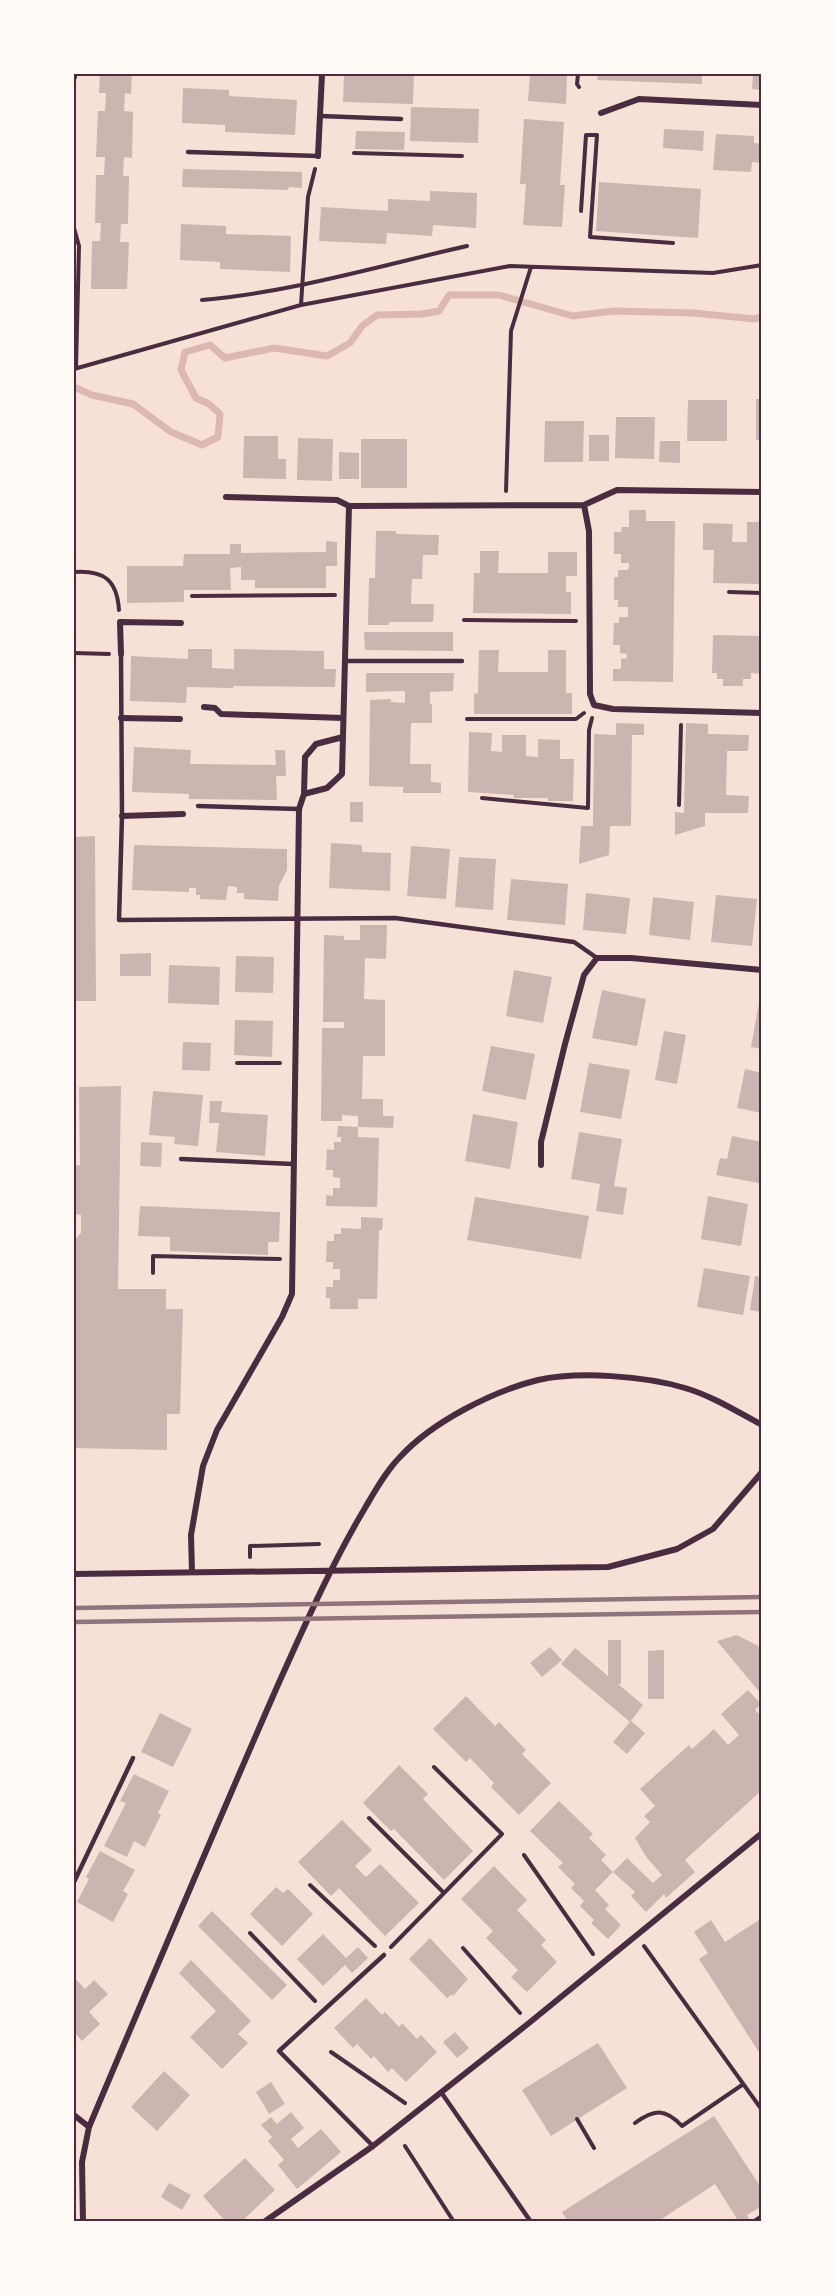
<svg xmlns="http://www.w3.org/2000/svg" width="835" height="2295" viewBox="0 0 835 2295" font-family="Helvetica,sans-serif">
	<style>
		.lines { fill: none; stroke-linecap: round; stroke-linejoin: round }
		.stream { stroke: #dcb8b0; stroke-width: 7 }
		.building { fill: #ccb4b1 }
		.path { stroke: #4a2c40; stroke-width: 4 }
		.service { stroke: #4a2c40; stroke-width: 4.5 }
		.minor { stroke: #4a2c40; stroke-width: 6 }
		.rail { stroke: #8f747c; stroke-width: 4.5 }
		.neatline { fill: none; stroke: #4a2c40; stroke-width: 2 }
	</style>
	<rect width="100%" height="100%" fill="#f7e1d7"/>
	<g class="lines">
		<path class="stream" d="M74 387 92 395 133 404 171 432 202 445 218 437 220 414 209 404 196 398 181 370 185 352 210 345 225 358 274 348 327 356 350 343 362 326 377 315 422 314 439 311 449 295H499L573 316 613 311 694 313 754 319 762 317"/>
	</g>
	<path class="building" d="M100 74H132L131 94 125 93 124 111 133 112 132 158 124 157 123 176H129L128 224H121L120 242H129L127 289H91L92 241H100L101 223H95L96 175H104L105 157H96L98 111H105L106 93H99Z
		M344 74H414L413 104 343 102Z
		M530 74H567L566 104 528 101Z
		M598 74H702V84L597 80Z
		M753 74H762V90L752 89Z
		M183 88 229 90V96L297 100 295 135 225 132V125L182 123Z
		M411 107 479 109 478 143 410 141Z
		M524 119 564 122 560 185H565L562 227 523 225 526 184H520Z
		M664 129 704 131 703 151 663 148Z
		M356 131 405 132 404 150 355 149Z
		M716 134 754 136V143L762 144V163L752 162 751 172 713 170Z
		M183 169 302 172V188L289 187 288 190 182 187Z
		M599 182 701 189 698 238 596 231Z
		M430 191 477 193 476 228 433 225 432 236 387 233 386 244 319 241 321 207 388 211V199L430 201Z
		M181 224 226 226V234L291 236 290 272 220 269V262L180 260Z
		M756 399H762V440H756Z
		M688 400H727V441H687Z
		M616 417H655L654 459 615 458Z
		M545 421H584L583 462H544Z
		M589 435H609V461H589Z
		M244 436H278V459H286V479L243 478Z
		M298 438 333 439 332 481 297 480Z
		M361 439H407V488H361Z
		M660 441H680V463L659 462Z
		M339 452 359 453V479H339Z
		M629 510H646V521H675L673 682 613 681V669H621V659L627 658V654L620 653V645H613L614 623H619V617H628V607H618V600H614V577H618V570H628L629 567V563H621V554H614V532H621L622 527H629Z
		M747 522H762V584L713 583 714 550H703V523L733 524 732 542H747Z
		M376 531H396V534L439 535 438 555H423L422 579H412L411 604H434L433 622H389V625H368L369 578H375Z
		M326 541 337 542V566H326V588H255V580H241V567L230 568 231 590H184V602L127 603V566H183L184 554H230V544H241V553L326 552Z
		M480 551H499L498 573H548V552H577V576H566V592H571V614L473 613 474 573H480Z
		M364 632H453V651L365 650Z
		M713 635 762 636V674L751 673V679H743V686H723V679H717V673H712Z
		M188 649H212V668L234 669V649L324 651V669H336L335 687 233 686V688L187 687 186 703 130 701 131 656 188 659Z
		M479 650H499L498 672H548V650H566V693H572V714H474V694L478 693Z
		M366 673H454L453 691 430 692V704H432V723H411L410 764H431V782L441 783V793H403V787L369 786 370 700 391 699V702L405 703V691L366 692Z
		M616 723 644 724V735H632L631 826H610L609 855 579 864 581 826H593L594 734 616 735Z
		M686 723 708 724V734L749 735 748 751H727L726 795 749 796 748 813H705V826L675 835V812L684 813Z
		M469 732 492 733 491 751 502 752V735H526V756L538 757V739L560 740V759H574L573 801H548V798H513L514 795 468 792Z
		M134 747 191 750 190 764 276 765 275 750H285L286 776H276L277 800 189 799V794L132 792Z
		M350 802H363V822H350Z
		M95 836 96 1001H74V837Z
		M331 843 362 845V852L391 853 390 891 329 888Z
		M134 845 287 849V870L279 886 278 901 244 899V893H237V887L228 886 226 900 200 899V895H196V888H189V892L132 890Z
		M411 846 450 849 446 899 407 896Z
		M459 857 496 859 493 910 455 907Z
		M511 879 568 884 565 925 507 920Z
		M586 893 630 898 626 934 583 930Z
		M716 895 757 899 752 946 711 942Z
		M653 897 694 902 690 940 649 935Z
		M360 925H387L386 959 365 958 364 999 385 1000V1056H363L362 1099H383V1116H394L393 1128 358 1127V1116L342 1115V1121H321L322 1028H344V1022H323L324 935 344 936V940H360Z
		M151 953V976H120V954Z
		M236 956 274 957 273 993 235 992Z
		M169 965 220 967 219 1005 168 1003Z
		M514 970 552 977 543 1023 506 1016Z
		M602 990 646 999 637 1046 592 1038Z
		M759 1003 762 1004V1049L751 1047Z
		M235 1020 273 1021 272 1057 234 1055Z
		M664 1031 686 1035 677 1084 655 1080Z
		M183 1042 211 1043 210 1071 182 1070Z
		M491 1046 535 1054 526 1100 482 1091Z
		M589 1063 630 1070 621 1119 580 1112Z
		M745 1069 762 1073V1113L737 1108Z
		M121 1086 118 1289H166V1309H183L180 1414H167V1450L74 1448V1240L81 1233V1215L74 1214V1165H80L79 1087Z
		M153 1091 203 1095 198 1146 174 1144 175 1137 149 1135Z
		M210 1101H222L221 1112 268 1115 265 1156 216 1152 219 1123H209Z
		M473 1114 518 1122 510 1169 465 1161Z
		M338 1126 358 1127V1137L379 1138 377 1207 326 1206V1195L333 1196V1188H340V1178L333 1177V1170H326L327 1149 334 1150V1142H341V1137H337Z
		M579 1132 622 1139 614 1186 627 1188 623 1215 596 1211 600 1184 571 1179Z
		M732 1136 762 1142V1168L759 1183 716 1175 720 1158 727 1159Z
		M141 1142 162 1143 161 1167 140 1166Z
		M708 1196 748 1204 741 1246 701 1239Z
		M475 1197 589 1216 581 1259 467 1240Z
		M140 1206 280 1212 279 1242H268V1255L170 1251V1237L138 1236Z
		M361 1217 383 1218 382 1230H379L377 1299H358V1309H330V1298H326V1287H333V1280H340V1269H333V1262H326L327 1241H334V1234H341V1228L361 1229Z
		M704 1268 750 1276 743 1315 697 1307Z
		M755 1276 762 1277V1312L750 1310Z
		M737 1635 762 1648V1695L717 1641Z
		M608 1640H621V1684H618L643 1705 631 1721 645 1733 627 1754 613 1742 630 1722 561 1664 575 1648 608 1676Z
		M550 1647 562 1660 542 1677 530 1663Z
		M664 1650V1699H648V1651Z
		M748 1690 761 1704 755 1710 762 1717V1790L685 1860 695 1872 666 1898 664 1894 646 1912 631 1896 635 1892 613 1872 627 1858 653 1883 662 1875 647 1858 635 1838 650 1822 644 1816 655 1806 640 1789 689 1745 692 1749 714 1729 728 1745 739 1735 721 1714Z
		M466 1696 495 1726 499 1722 526 1750 522 1754 551 1783 519 1815 491 1787 494 1783 470 1758 466 1762 433 1729Z
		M160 1713 192 1729 173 1767 141 1752Z
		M399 1765 428 1794 423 1799 473 1851 444 1880 394 1829 391 1831 363 1803Z
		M134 1774 169 1791 158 1813 161 1815 145 1847 134 1841 127 1857 104 1846 126 1803 120 1801Z
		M559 1801 593 1834 589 1838 606 1855 601 1860 613 1872 595 1890 609 1905 605 1909 621 1925 608 1939 591 1923 594 1920 580 1906 584 1901 571 1888 575 1884 558 1867 563 1863 530 1831Z
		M342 1820 372 1850 355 1866 366 1877 380 1864 419 1903 385 1936 339 1888 331 1896 298 1862Z
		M100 1851 135 1870 123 1891 128 1894 113 1922 77 1902 89 1879 86 1877Z
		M494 1866 527 1900 517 1910 546 1940 541 1945 557 1962 527 1992 511 1977 518 1970 486 1938 493 1931 461 1899Z
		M276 1887 283 1893 288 1889 313 1914 282 1946 250 1914Z
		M212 1911 287 1985 272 2000 198 1926Z
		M762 1918V2057L699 1959 708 1953 694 1932 711 1920 725 1942Z
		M323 1934 346 1958 358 1947 368 1958 352 1973 345 1965 323 1986 297 1959Z
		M430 1938 468 1979 453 1996 452 1994 447 1998 409 1959Z
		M191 1960 251 2021 238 2034 248 2043 222 2069 190 2037 216 2011 179 1973Z
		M74 1977 85 1989 94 1980 108 1994 89 2012 100 2024 82 2041 74 2032Z
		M366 1998 382 2015 385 2012 399 2027 402 2023 417 2039 421 2035 437 2052 406 2082 392 2068 388 2072 374 2056 371 2059 357 2044 353 2048 334 2028Z
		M455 2032 469 2048 457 2058 443 2042Z
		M598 2043 627 2088 551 2136 522 2090Z
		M164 2071 190 2095 157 2131 131 2107Z
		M271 2082 285 2104 269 2114 256 2092Z
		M291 2112 304 2128 291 2139 298 2148 321 2129 341 2152 297 2189 278 2165 284 2160 268 2141 272 2137 261 2125 271 2117 277 2124Z
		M714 2116 762 2189V2206L747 2215 751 2222H739L715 2184 657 2222H568L562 2212Z
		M245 2158 275 2190 241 2222H226L203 2196Z
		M169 2183 191 2195 182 2210 161 2197Z"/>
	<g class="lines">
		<path class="path" d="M578 74 577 84 579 87
			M354 153 462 156
			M581 211 586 135H597L590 237 673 243
			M74 228 79 246 76 368
			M202 300C292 292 379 266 467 246
			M301 305 308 197 315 169
			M74 369 301 305 510 266 713 273 762 265
			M506 491 511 331 531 267
			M74 572C104 570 117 580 119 610
			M729 592 762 593
			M192 596 335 595
			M464 620 576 621
			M74 653 109 654
			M467 719H576L584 713
			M482 798 588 808 589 730 592 718
			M679 805 681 725
			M237 1063H280
			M153 1273V1256L280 1259
			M250 1557V1546L319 1544
			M369 1818 444 1893
			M524 1855 593 1954
			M310 1885 375 1946
			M250 1933 315 2001
			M644 1946 762 2110
			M391 1947 502 1834 434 1767
			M463 1948 520 2013
			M331 2052 405 2103
			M577 2119 594 2148
			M635 2123C654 2109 665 2108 682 2126L742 2085
			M405 2146 454 2222
			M753 2222 762 2216"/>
		<path class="service" d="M320 116 401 119
			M188 152 318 156
			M121 654 122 816 119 920 395 918 574 942 597 958
			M345 661H462
			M198 806 299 809
			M181 1159 293 1164
			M74 1882 133 1758
			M441 2092 531 2222
			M373 2146 279 2051 384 1955"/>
		<path class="minor" d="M74 77V74
			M601 113 639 99 762 105
			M318 156 322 74
			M226 497 337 500 349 506
			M584 505 589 531 590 694 594 705 613 709 762 713
			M121 654 120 622 181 623
			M204 707 215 708 221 714 343 718
			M121 718 180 719
			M304 794 327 788 342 774 349 506 584 505 617 490 762 492
			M122 816 183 814
			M541 1165V1142L565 1044 584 975 597 958H631L762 970
			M192 1572 191 1535 203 1466 217 1430 282 1317 292 1294 299 809 304 794 305 757 316 744 343 737
			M74 1574 608 1567 677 1549 713 1529 762 1472
			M74 2115 89 2127
			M83 2222 82 2162 89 2127C151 1980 213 1833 277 1687 304 1627 331 1565 365 1508 375 1491 386 1471 400 1457 432 1422 493 1391 538 1380 578 1371 645 1376 685 1388 712 1396 736 1411 762 1425
			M264 2222 373 2146 529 2023 762 1833"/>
		<path class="rail" d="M74 1608 762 1597
			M74 1622 762 1612"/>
	</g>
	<rect width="835" height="2295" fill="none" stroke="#fffaf5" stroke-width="150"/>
	<rect x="75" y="75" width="685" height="2145" class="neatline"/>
</svg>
